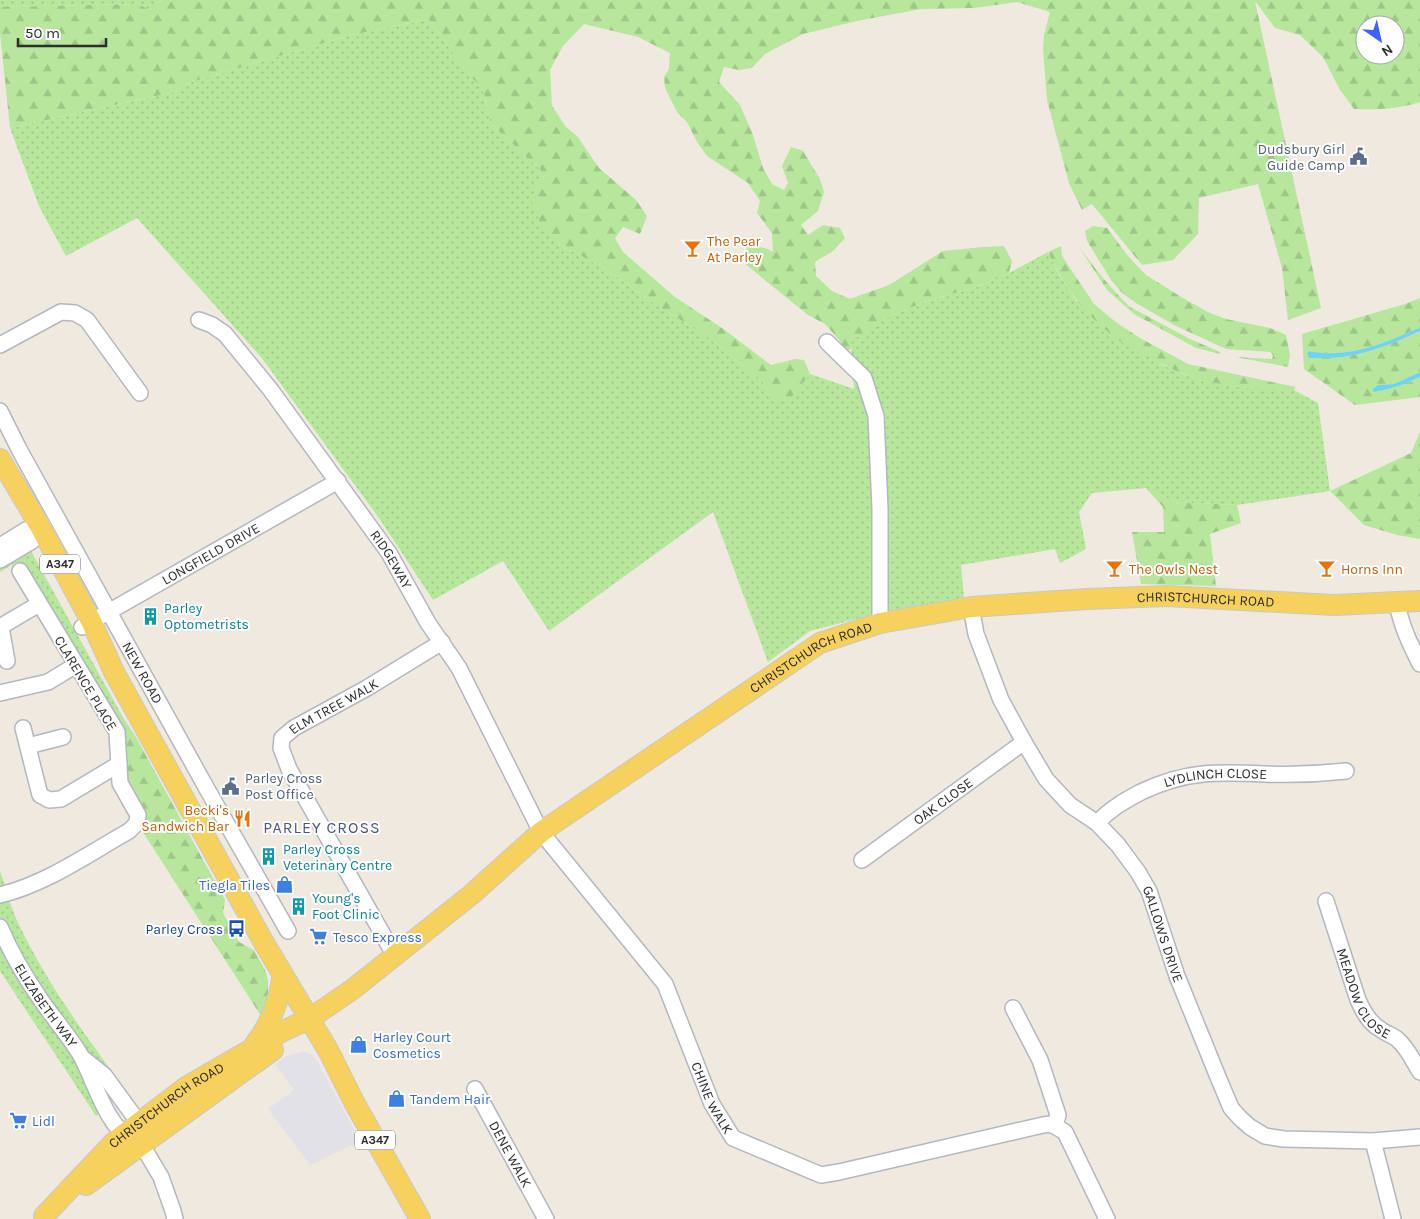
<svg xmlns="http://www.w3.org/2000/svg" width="1420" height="1219" viewBox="0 0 1420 1219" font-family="Karla,sans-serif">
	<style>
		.industrial { fill: #e3e1e8 }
		.grass { fill: url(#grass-dots) }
		.forest { fill: url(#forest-firs); fill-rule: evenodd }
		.water { fill: #71d3f4 }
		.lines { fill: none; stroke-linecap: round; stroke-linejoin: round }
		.minor-casing { stroke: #b4b7c1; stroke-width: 18 }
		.major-casing { stroke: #c9c9c9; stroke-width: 22 }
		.minor { stroke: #fff; stroke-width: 15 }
		.major { stroke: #f6d15e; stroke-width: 20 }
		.labels { text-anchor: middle; stroke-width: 4; stroke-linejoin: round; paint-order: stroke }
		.shield { fill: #fff; stroke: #6d6d6d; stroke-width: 1 }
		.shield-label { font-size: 12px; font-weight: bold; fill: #2e2e2e }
		.service-label { font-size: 14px; fill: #4e5e75; stroke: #fff; text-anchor: end }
		.food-label { font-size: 14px; fill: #c56008; stroke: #fff; text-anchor: start }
		.street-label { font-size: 14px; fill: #2e2e2e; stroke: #fff }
		.culture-label { font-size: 14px; fill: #0d838f; stroke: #fff; text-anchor: start }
		.shop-label { font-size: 14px; fill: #366cbe; stroke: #fff; text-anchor: start }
		.transit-label { font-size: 14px; fill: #164399; stroke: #fff; text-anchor: end }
		.quarter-label { font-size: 16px; letter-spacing: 1px; fill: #4b5681; stroke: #fff }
	</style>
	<defs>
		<pattern id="grass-dots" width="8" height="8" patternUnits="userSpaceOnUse" patternTransform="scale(1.25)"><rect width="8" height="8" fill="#b6e79c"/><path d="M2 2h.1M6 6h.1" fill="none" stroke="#9dc687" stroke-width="1.8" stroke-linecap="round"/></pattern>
		<pattern id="forest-firs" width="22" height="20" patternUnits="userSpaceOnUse" patternTransform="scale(1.25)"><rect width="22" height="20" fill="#b6e79c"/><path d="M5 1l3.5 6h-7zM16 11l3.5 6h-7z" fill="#9dc687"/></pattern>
	</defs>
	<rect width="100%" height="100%" fill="#efe9e0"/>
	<path class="industrial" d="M302 1052H307L313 1056 318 1063 360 1141 310 1165 268 1109 294 1090 275 1064 287 1056Z"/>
	<path class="grass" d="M0 0H162L149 10 139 4 0 7Z
		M429 19 467 72 483 90 491 124 541 170 538 183 557 243 604 268 655 304 708 337 763 382 770 395 791 398 810 374 854 389 851 341 890 316 927 301 976 287 1009 273 1048 252 1058 273 1076 300 1163 365 1185 375 1210 382 1240 387 1294 390 1318 403 1330 491 1237 505 1175 502 1146 488 1092 493 1079 512 1086 549 1060 563 1055 549 961 565 964 599 872 615 810 631 768 662 713 512 549 631 503 561 433 600 379 518 261 357 137 218 66 256 39 206 10 128 174 92 188 83 351 35Z
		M27 544 124 719 114 727 15 563 0 572V560Z
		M0 871C6 888 11 908 19 925 50 989 93 1046 135 1103L128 1108 82 1057 106 1109 96 1116 0 971Z"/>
	<path class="forest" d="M162 0H1420V102C1398 109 1377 110 1354 109L1339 88 1323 57 1300 35 1275 28 1255 1 1321 308 1288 320 1282 268 1258 184 1199 198 1198 234 1173 260 1142 265 1092 204 1082 210 1069 183 1047 100 1043 49 1044 35 1050 12 1017 2 975 8 921 9 857 21 803 34 765 54 752 68 739 70 724 67 719 82 740 105 753 135 763 168 772 184 784 190 788 183 782 166 791 147 803 151 820 179 824 192 818 211 801 225 808 235 823 225 840 228 845 238 833 251 815 262 816 276 832 291 850 299 889 285 943 251 983 247 1004 246 1012 261 1009 273 976 287 927 301 890 316 852 341 851 349 845 351 841 342 825 324 808 315 744 263 747 252V244L768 249 773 252 772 233 757 213 760 201 748 183 707 156 697 142 687 122 677 112 665 88 664 77 669 69 670 53 638 37 584 24 563 46 550 70 552 106 566 127 577 136 599 168 636 200 647 216 640 234 623 227 615 238 623 252 675 297 722 328 771 365 795 359 804 360 810 374 791 398 782 402 770 395 763 382 708 337 655 304 604 268 557 243 540 222 532 202 541 170 491 124 483 90 467 72 429 19 351 35 188 83 174 92 10 128 0 33V7L139 4 149 10ZM1365 25H1395V55H1365Z
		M1093 226 1107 228 1128 256 1146 275 1186 300 1210 313 1226 319 1270 328 1286 335 1290 355 1288 367 1236 357 1272 359 1273 356 1271 352 1226 349 1174 325 1136 303 1122 293 1111 280 1087 241 1085 231Z
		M1061 246 1062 256 1094 304 1117 323 1140 338 1188 364 1296 387 1294 390C1266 390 1237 388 1210 382 1189 378 1171 369 1153 359 1143 354 1132 350 1123 343 1089 320 1065 289 1048 252Z
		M1079 247 1102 277 1119 296 1130 307 1190 339 1220 352V354L1196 348 1134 314 1107 290Z
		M1420 298V327C1387 343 1347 359 1309 351L1307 353 1348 356 1407 337 1420 331V372L1394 384 1378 385 1373 389 1410 382 1420 377V397L1355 405 1304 369 1302 334 1405 304Z
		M1420 432V539L1397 535 1364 525 1330 491 1411 453Z
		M1146 488 1175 502 1237 505 1241 523 1210 534 1216 586 1141 584 1132 532H1164L1163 507Z
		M124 719 136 737 225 900 223 913 239 942 254 950 265 970 268 980V997L263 1019 137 823 120 783 114 727Z"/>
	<path class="water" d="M1420 327V331C1397 342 1374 351 1349 356 1336 358 1322 358 1309 358L1307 353 1309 351C1347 359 1387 343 1420 327Z
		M1420 372V377C1404 385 1390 389 1373 392V389L1378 385 1394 384Z"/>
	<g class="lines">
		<defs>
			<g id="minor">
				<path id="s1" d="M199 320 212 325 225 334 270 389 389 553 428 623 459 668 541 832 665 984 712 1104 733 1138 821 1175 839 1172 1043 1125 1051 1124 1065 1132 1107 1219"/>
				<path d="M827 342 864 378 876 416 880 509V623"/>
				<path d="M0 345 61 312 75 313 87 320 140 393"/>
				<path id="s2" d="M0 411 20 451 207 789 288 931"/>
				<path d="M0 546 26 530 41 528"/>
				<path d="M0 560 32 541 41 528"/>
				<path d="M1397 603C1401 625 1410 644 1420 664"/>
				<path id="s3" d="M971 607 976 634 1001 700 1024 742 1046 779 1070 805 1097 823 1118 845 1138 872 1149 891 1177 976 1218 1077 1231 1108 1240 1118 1250 1127 1265 1136 1284 1139 1373 1141 1420 1137"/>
				<path d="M0 627 39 604"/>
				<path d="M1 627 7 661"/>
				<path id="s4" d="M82 627 338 481"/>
				<path d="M0 693 48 682 76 665"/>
				<path d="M23 728 40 795 49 800 61 799 119 764"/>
				<path d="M28 746 63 737"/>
				<path id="s5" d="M1097 823C1110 809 1124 801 1141 792 1160 783 1182 776 1203 774 1224 772 1244 773 1265 774 1292 775 1319 774 1346 771"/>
				<path id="s6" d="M862 860 1024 742"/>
				<path d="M0 895C46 884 88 854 129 831L137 823 138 815 120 783 117 732 20 571"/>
				<path id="s7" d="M1326 901 1358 1000C1363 1011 1369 1023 1380 1029 1385 1033 1392 1035 1397 1039 1408 1048 1413 1061 1420 1072"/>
				<path id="s8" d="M0 927C11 953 25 977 41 1000 54 1019 70 1037 81 1056 94 1080 107 1127 131 1139"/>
				<path id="s9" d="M395 956 289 769 281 748 282 738 294 728 367 688 442 642"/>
				<path d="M1013 1008 1040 1060 1058 1115 1055 1125"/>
				<path d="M84 1059 104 1075 139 1123 142 1145 161 1177 173 1211 175 1219"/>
				<path id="s10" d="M475 1089 546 1219"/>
				<path d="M1373 1141 1393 1219"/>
			</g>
			<g id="major">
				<path d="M0 459 41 528 91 621 114 672 264 943 328 1050 355 1104 420 1219"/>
				<path d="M255 1044C272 1022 278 1002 283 975"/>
				<path d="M86 1185 273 1050"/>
				<path id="s11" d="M44 1216 114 1142 186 1087 281 1032 309 1019 353 989 472 894 541 832 820 643 880 623 971 607 1087 599 1167 596 1334 605 1420 601"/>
			</g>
		</defs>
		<use href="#minor" class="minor-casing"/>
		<use href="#major" class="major-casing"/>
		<use href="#minor" class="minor"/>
		<use href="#major" class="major"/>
	</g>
	<defs>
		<symbol id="civic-bare" viewBox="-9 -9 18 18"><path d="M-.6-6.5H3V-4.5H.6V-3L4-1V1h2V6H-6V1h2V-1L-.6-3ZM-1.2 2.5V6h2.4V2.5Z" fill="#5c6f8a" stroke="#fff" stroke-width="2.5" paint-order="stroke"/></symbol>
		<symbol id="bar-bare" viewBox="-9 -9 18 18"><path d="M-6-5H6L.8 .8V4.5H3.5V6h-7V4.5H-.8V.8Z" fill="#e8710a" stroke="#fff" stroke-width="2.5" paint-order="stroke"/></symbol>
		<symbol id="building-bare" viewBox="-9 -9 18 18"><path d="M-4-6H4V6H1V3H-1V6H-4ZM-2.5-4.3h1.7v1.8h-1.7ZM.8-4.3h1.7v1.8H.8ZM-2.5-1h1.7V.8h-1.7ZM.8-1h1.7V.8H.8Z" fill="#0f9aa8" stroke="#fff" stroke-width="2.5" paint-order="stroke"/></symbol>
		<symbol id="restaurant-bare" viewBox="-9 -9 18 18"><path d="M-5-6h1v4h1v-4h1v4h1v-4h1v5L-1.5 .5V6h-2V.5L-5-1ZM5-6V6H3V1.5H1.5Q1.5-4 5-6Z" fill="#e8710a" stroke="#fff" stroke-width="2.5" paint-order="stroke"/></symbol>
		<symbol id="shop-bare" viewBox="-9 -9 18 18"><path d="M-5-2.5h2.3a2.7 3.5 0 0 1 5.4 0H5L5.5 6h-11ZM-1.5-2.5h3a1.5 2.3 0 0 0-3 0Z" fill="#3f7fe0" stroke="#fff" stroke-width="2.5" paint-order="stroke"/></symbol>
		<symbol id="bus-bare" viewBox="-9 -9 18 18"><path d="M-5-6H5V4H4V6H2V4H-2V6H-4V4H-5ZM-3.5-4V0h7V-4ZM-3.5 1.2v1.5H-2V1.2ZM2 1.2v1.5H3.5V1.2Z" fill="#1a4fb4" stroke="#fff" stroke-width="2.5" paint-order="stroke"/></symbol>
		<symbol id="supermarket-bare" viewBox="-9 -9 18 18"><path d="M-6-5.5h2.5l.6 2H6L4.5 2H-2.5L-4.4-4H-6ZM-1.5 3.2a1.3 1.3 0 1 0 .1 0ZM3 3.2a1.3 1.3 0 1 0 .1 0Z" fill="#3f7fe0" stroke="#fff" stroke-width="2.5" paint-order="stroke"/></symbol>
	</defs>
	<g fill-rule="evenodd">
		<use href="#civic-bare" x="1346" y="144" width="25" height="25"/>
		<use href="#bar-bare" x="680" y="236" width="25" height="25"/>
		<use href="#bar-bare" x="1102" y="556" width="25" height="25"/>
		<use href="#bar-bare" x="1314" y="556" width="25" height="25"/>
		<use href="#building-bare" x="138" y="604" width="25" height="25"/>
		<use href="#civic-bare" x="218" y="774" width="25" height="25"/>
		<use href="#restaurant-bare" x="230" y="806" width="25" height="25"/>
		<use href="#building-bare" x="256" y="844" width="25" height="25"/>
		<use href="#shop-bare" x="272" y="872" width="25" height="25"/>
		<use href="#building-bare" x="286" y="894" width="25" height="25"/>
		<use href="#bus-bare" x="224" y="916" width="25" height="25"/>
		<use href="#supermarket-bare" x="306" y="924" width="25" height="25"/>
		<use href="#shop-bare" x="346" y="1032" width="25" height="25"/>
		<use href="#shop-bare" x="384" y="1086" width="25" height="25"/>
		<use href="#supermarket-bare" x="6" y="1108" width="25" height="25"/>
	</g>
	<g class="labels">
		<g class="shield">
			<rect x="40" y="554.5" width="40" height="19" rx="4"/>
			<rect x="355" y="1130.5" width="40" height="19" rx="4"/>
		</g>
		<g class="shield-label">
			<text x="60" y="568">A347</text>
			<text x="375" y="1144">A347</text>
		</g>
		<g class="service-label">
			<text x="1345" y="154">Dudsbury Girl<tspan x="1345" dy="16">Guide Camp</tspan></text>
			<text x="245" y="783" text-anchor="start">Parley Cross<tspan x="245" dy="16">Post Office</tspan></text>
		</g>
		<g class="food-label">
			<text x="707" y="246">The Pear<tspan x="707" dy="16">At Parley</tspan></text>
			<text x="1129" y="574">The Owls Nest</text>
			<text x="1341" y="574">Horns Inn</text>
			<text x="229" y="815" text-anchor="end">Becki's<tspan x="229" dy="16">Sandwich Bar</tspan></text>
		</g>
		<g class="street-label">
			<text dy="5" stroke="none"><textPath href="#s4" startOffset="148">LONGFIELD DRIVE</textPath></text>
			<text dy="5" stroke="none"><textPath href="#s1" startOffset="310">RIDGEWAY</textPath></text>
			<text dy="5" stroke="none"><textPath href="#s11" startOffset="1359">CHRISTCHURCH ROAD</textPath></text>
			<text dy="5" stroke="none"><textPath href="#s11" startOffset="954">CHRISTCHURCH ROAD</textPath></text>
			<text dy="5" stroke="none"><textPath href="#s2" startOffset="298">NEW ROAD</textPath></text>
			<text transform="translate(86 683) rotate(59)" y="5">CLARENCE PLACE</text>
			<text dy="5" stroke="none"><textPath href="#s9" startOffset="308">ELM TREE WALK</textPath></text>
			<text dy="5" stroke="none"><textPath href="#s5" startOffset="131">LYDLINCH CLOSE</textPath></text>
			<text dy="5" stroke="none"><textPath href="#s6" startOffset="100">OAK CLOSE</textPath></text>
			<text dy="5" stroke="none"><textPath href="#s3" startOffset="388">GALLOWS DRIVE</textPath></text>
			<text dy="5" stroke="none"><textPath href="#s7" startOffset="101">MEADOW CLOSE</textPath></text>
			<text dy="5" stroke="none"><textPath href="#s8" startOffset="91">ELIZABETH WAY</textPath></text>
			<text dy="5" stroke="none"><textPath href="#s1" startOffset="941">CHINE WALK</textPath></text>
			<text dy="5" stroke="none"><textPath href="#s11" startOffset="166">CHRISTCHURCH ROAD</textPath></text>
			<text dy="5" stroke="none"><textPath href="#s10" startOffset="74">DENE WALK</textPath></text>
		</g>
		<g class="culture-label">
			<text x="164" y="613">Parley<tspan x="164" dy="16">Optometrists</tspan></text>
			<text x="283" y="854">Parley Cross<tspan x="283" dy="16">Veterinary Centre</tspan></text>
			<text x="312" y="903">Young's<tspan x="312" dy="16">Foot Clinic</tspan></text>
		</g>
		<g class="shop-label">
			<text x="270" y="890" text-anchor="end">Tiegla Tiles</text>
			<text x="333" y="942">Tesco Express</text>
			<text x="373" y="1042">Harley Court<tspan x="373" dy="16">Cosmetics</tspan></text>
			<text x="410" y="1104">Tandem Hair</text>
			<text x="32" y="1126">Lidl</text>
		</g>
		<g class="transit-label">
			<text x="223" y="934">Parley Cross</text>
		</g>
		<g class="quarter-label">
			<text x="322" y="833">PARLEY CROSS</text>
		</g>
	</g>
	<g transform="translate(1380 40) rotate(146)"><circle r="24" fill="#ffffff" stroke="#ababab"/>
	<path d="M0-4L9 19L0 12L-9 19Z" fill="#3e64ff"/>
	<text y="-8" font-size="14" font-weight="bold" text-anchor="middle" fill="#2e2e2e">N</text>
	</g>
	<path d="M18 38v8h88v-8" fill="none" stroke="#2e2e2e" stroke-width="2.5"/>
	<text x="25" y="38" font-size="15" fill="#2e2e2e" stroke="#ffffff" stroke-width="4" paint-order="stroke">50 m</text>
</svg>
